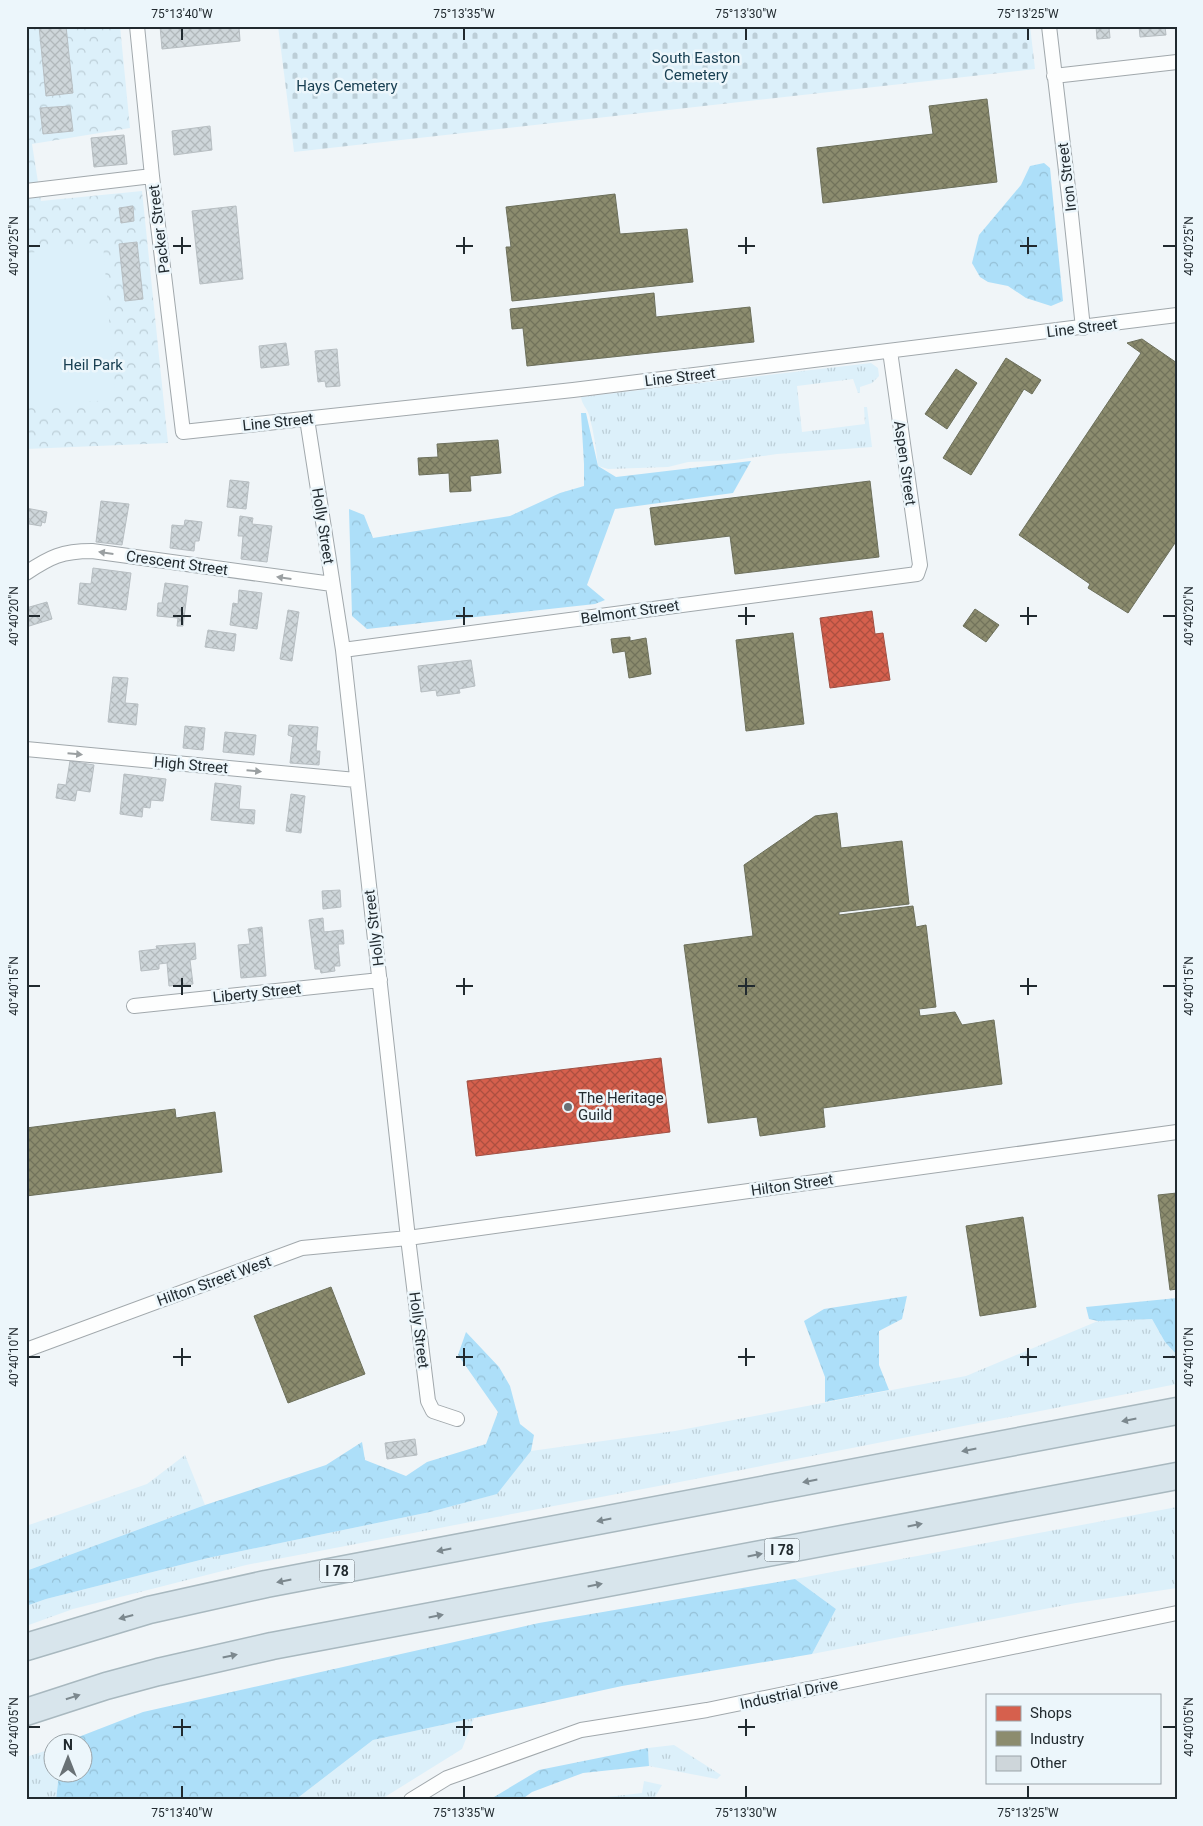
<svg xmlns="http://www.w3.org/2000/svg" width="1203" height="1826" viewBox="0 0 1203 1826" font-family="Roboto,sans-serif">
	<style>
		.grass { fill: url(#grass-tufts) }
		.forest { fill: url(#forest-crowns) }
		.cemetery { fill: url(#cemetery-stones) }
		.park { fill: url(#park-crowns) }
		.pitch { fill: #dcf0fa }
		.shops { fill: url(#shops-cross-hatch); stroke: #a05044 }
		.industry { fill: url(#industry-cross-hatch); stroke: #6c6f5b }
		.building { fill: url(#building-cross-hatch); stroke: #b7bec2 }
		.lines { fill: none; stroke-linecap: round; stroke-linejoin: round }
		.minor-casing { stroke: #a1a8ac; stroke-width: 16 }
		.motorway-casing { stroke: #a8b8bf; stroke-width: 29 }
		.minor { stroke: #fdfefe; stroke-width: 14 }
		.motorway { stroke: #d8e5ec; stroke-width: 26 }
		.oneway { fill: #9a9fa1 }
		.oneway2 { fill: #7c888e }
		.ticks { fill: none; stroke: #212a2f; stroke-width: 2 }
		.poi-dot { fill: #697175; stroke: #ecf6fb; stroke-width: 2 }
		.labels { text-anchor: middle; stroke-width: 5; stroke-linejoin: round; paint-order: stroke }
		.shield { fill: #ecf6fb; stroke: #5e676c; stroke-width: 1 }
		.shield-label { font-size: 14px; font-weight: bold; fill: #212a2f }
		.park-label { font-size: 15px; fill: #1a4053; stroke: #ecf6fb }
		.street-label { font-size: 15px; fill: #212a2f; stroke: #ecf6fb }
		.poi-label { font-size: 15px; fill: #212a2f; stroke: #ecf6fb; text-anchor: start }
		.neatline { fill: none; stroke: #212a2f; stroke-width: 2 }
		.ticks-label { font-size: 12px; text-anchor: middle; fill: #212a2f }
	</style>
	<defs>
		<pattern id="grass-tufts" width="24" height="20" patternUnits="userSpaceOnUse" patternTransform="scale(1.25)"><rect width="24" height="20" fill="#dcf0fa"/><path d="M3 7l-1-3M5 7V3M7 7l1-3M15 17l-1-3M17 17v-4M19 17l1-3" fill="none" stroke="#bcced7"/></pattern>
		<pattern id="forest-crowns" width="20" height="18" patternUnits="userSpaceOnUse" patternTransform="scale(1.25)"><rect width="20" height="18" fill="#addff9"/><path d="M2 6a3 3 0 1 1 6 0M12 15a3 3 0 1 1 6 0" fill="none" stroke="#95c0d6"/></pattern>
		<pattern id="cemetery-stones" width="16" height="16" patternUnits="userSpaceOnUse" patternTransform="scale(1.25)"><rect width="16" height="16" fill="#dcf0fa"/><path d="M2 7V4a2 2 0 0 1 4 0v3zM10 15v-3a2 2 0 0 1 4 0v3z" fill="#bcced7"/></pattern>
		<pattern id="park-crowns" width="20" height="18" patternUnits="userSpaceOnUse" patternTransform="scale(1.25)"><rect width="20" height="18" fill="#dcf0fa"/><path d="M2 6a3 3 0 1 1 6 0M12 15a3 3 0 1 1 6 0" fill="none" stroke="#bcced7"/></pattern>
		<pattern id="shops-cross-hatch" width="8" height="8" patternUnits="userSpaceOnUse" patternTransform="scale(1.25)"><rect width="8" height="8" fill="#d6604d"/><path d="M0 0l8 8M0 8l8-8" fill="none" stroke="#ad4f40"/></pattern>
		<pattern id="industry-cross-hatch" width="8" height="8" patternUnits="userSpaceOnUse" patternTransform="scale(1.25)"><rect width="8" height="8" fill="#8c8c6e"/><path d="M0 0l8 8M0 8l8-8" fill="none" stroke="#72735b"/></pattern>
		<pattern id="building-cross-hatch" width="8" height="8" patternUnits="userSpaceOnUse" patternTransform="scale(1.25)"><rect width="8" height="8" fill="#ced6da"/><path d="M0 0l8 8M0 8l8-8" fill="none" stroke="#b1b8bb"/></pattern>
	</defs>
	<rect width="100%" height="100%" fill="#f0f5f8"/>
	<path class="grass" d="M871 363 878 368 879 376 872 383 860 387V393H858L853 379 797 386 802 432 865 424 864 407H867L872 447 777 454 735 460 688 462 668 467 608 469 598 466C596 449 594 432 589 415 587 408 582 405 581 397Z
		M1118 1319H1152L1165 1342 1177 1355V1384L690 1480 246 1565 73 1609 26 1626V1606L46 1599 208 1558 430 1512 496 1494 531 1451 675 1431 966 1376 1098 1321Z
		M185 1455 205 1505 26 1571V1526L147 1484Z
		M1177 1507V1588L1076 1603 812 1654 836 1609 795 1579Z
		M474 1718 462 1749 380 1800H295L373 1740Z
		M674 1745 721 1775 717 1779 649 1766 648 1748Z
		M48 1750 52 1757V1774H59L56 1800H26V1757Z
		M644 1781 662 1785 654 1799 582 1800 642 1793Z"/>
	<path class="forest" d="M1044 163 1050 168 1063 301 1051 306 1026 298 1008 286 988 282 980 277 972 263 979 235 1021 185 1030 166Z
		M581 413H586L598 466 616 477 751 461 733 493 615 509 587 585 605 600 595 604 367 629 352 616 349 509 364 515 373 538 510 516 560 493 584 486V464Z
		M907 1296 902 1319 879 1331V1365L889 1390 825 1402V1377L804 1321 824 1309Z
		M1177 1298V1355L1165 1342 1152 1319 1098 1321 1089 1319 1086 1307Z
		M466 1332 499 1367 510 1386 520 1424 534 1435 531 1451 497 1494 430 1512 208 1558 46 1599 26 1606V1571L205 1505 326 1465 362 1442 365 1460 406 1476 427 1462 486 1444 498 1412 458 1355Z
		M795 1579 836 1609 812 1654 622 1686 373 1740 295 1800H56L59 1774H82V1744L63 1743 143 1712 539 1623Z
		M648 1748 649 1766 583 1773 532 1792 521 1800H489L539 1770Z"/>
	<path class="cemetery" d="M278 26H1030L1035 69 294 152Z"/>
	<path class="park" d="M26 26H120L130 128 32 144 41 201 142 191 168 443 26 449Z"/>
	<path class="pitch" d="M103 243 115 394 111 400 26 406V254L68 245Z"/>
	<path class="shops" d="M872 611 875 634 883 633 890 680 830 688 820 618Z
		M661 1058 670 1132 476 1156 467 1081Z"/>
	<path class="industry" d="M987 99 997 182 823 203 817 148 933 134 929 106Z
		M615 194 620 234 687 229 693 282 512 301 506 247H511L506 207Z
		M654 293 656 317 750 307 754 342 527 366 523 328 512 329 510 309Z
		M1142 339 1177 363V540L1128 613 1088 588 1090 584 1019 535 1141 353 1127 343Z
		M1006 358 1041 380 1032 394 1024 389 971 475 943 458Z
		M956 369 977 383 947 429 925 414Z
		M498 440 501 473 470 476 471 491 450 492 449 473 419 475 418 458 438 457 437 444Z
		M870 481 879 557 735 574 730 536 655 545 650 508Z
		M975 609 999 625 986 642 963 626Z
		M793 633 804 724 746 731 736 640Z
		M630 637V641L646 638 651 674 629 678 625 651 613 653 611 639Z
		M837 813 841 848 902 841 909 904 839 912V915L913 906 916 927 926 925 936 1007 919 1009 920 1016 955 1012 962 1025 994 1020 1002 1084 823 1108 825 1127 760 1136 757 1117 708 1123 684 945 753 936 744 865 815 816Z
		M175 1109 176 1118 215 1112 222 1172 26 1196V1128Z
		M1177 1193V1289L1170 1290 1158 1195Z
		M1023 1217 1036 1307 980 1316 966 1226Z
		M331 1287 365 1374 288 1403 254 1316Z"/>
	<path class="building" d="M39 26H66L73 93 46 96Z
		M160 26H239L240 41 162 49Z
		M1096 26H1109L1110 38 1097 39Z
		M1139 26H1165L1166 35 1140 37Z
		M70 106 73 131 43 134 40 108Z
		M210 126 212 150 174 155 172 131Z
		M124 135 127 164 94 167 91 138Z
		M133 206 134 221 121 223 119 208Z
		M236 206 243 279 200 284 192 211Z
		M137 242 143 299 125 301 119 244Z
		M286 343 289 365 261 368 259 346Z
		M337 349 340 386 326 387 325 381 318 382 315 351Z
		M230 480 249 482 246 509 227 507Z
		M101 501 129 504 122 545 96 542Z
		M26 508 47 512 45 523 42 522 41 526 29 524 30 519H26Z
		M240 516 253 518 252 524 272 526 267 562 241 559 243 536H238Z
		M185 520 202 522 199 541H195L194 551 170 548 172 525 184 526Z
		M93 568 131 573 126 610 78 604 80 583 91 584Z
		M165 583 188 586 183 626H177L178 618 157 616 158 603H162Z
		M239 590 262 593 257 629 230 625 233 603 238 604Z
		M47 602 52 619 26 627V608Z
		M288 610 299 612 292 661 280 659Z
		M208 630 236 634 234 651 205 647Z
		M471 660 475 686 459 689 460 693 437 696 436 690 421 692 418 666Z
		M113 677 128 678 125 703 138 704 136 725 108 722Z
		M289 725 318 727 316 751H320L319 765 290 763 293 737 288 735Z
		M185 726 205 728 203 750 183 748Z
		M225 732 256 735 254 755 223 752Z
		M70 761 94 765 90 792 77 790 75 801 56 798 58 784 66 785Z
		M124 774 166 779 163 801 151 800 150 808 143 807 142 817 120 814Z
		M215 783 241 786 239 809 255 810 254 824 211 820Z
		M291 794 305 796 301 833 286 831Z
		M340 890 341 907 323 909 322 891Z
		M323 918 324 932 343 930 344 944H338L340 966H334L335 971 321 973 320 969H315L309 920Z
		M262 927 266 976 241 978 238 945 250 944 248 929Z
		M195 943 196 959 190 960 193 984 169 986 167 963 159 964V969L141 971 139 951 157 949 156 946Z
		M415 1439 417 1455 387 1459 385 1443Z"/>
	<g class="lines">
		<defs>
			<path id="minor" d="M137 26 152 176 183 432 573 390 1177 315
				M1049 26 1070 205 1083 328
				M1054 76 1177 62
				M26 191 152 176
				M307 419 343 650 408 1238 428 1401 433 1411 457 1419
				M26 573C50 557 62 551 92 551L332 584
				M343 650 917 574 920 565 890 351
				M26 749 356 780
				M134 1006 380 980
				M26 1350 302 1248 408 1238 1177 1132
				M411 1800 447 1778 581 1730 707 1710 1177 1613"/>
			<path id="motorway" d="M26 1647 149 1610 266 1584 1177 1411
				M26 1712 106 1686 158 1672 272 1646 1177 1476"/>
		</defs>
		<use href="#minor" class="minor-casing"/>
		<use href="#motorway" class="motorway-casing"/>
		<use href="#minor" class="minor"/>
		<use href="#motorway" class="motorway"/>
	</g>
	<defs><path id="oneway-solid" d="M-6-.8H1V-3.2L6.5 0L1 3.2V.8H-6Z" transform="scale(1.25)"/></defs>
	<g class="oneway">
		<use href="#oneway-solid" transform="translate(106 553) rotate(-172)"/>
		<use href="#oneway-solid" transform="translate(284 578) rotate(-172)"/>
		<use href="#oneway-solid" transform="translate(75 754) rotate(5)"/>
		<use href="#oneway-solid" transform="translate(254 771) rotate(5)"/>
	</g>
	<g class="oneway2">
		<use href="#oneway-solid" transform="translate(1129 1420) rotate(169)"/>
		<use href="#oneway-solid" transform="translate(969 1450) rotate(169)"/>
		<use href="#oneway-solid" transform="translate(810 1481) rotate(169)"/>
		<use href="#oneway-solid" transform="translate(604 1520) rotate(169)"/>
		<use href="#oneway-solid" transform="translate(915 1525) rotate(-11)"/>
		<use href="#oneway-solid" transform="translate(444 1550) rotate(169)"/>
		<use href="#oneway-solid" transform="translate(755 1555) rotate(-11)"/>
		<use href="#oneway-solid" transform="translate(284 1581) rotate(169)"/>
		<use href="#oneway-solid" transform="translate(595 1585) rotate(-11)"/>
		<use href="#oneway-solid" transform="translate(436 1616) rotate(-11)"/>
		<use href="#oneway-solid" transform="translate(126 1617) rotate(165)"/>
		<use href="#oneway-solid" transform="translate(230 1656) rotate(-12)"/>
		<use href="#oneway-solid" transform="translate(73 1697) rotate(-18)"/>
	</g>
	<path class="ticks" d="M182 28V40M464 28V40M746 28V40M1028 28V40M182 237V254M464 237V254M746 237V254M1028 237V254M28 246H40M173 246H191M456 246H473M738 246H755M1020 246H1037M1163 246H1176M182 607V625M464 607V625M746 607V625M1028 607V625M28 616H40M173 616H191M456 616H473M738 616H755M1020 616H1037M1163 616H1176M182 978V995M464 978V995M746 978V995M1028 978V995M28 986H40M173 986H191M456 986H473M738 986H755M1020 986H1037M1163 986H1176M182 1348V1366M464 1348V1366M746 1348V1366M1028 1348V1366M28 1357H40M173 1357H191M456 1357H473M738 1357H755M1020 1357H1037M1163 1357H1176M182 1719V1736M464 1719V1736M746 1719V1736M28 1727H40M173 1727H191M456 1727H473M738 1727H755M1163 1727H1176M182 1786V1798M464 1786V1798M746 1786V1798M1028 1786V1798"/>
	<circle class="poi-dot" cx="568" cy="1107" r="5"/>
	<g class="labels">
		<g class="shield">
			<rect x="764.5" y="1538.5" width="35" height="23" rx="4"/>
			<rect x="319.5" y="1559.5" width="35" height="23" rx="4"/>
		</g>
		<g class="shield-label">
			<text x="782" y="1555">I 78</text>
			<text x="337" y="1576">I 78</text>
		</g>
		<g class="park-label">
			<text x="696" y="63">South Easton<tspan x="696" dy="17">Cemetery</tspan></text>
			<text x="347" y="91">Hays Cemetery</text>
			<text x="93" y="370">Heil Park</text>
		</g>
		<g class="street-label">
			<text transform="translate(1067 177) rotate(-97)" y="5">Iron Street</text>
			<text transform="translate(159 229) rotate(-97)" y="5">Packer Street</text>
			<text transform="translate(1082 328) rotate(-7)" y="5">Line Street</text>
			<text transform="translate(680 377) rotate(-7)" y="5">Line Street</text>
			<text transform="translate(278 422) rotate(-6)" y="5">Line Street</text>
			<text transform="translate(905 463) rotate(82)" y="5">Aspen Street</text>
			<text transform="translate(323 526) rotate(81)" y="5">Holly Street</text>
			<text transform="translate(177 563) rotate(8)" y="5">Crescent Street</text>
			<text transform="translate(630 612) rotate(-8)" y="5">Belmont Street</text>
			<text transform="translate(191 765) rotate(5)" y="5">High Street</text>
			<text transform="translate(374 928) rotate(-97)" y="5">Holly Street</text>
			<text transform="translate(257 993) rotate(-6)" y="5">Liberty Street</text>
			<text transform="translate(792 1185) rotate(-8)" y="5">Hilton Street</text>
			<text transform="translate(214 1281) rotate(-20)" y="5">Hilton Street West</text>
			<text transform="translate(419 1330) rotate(83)" y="5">Holly Street</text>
			<text transform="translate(789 1694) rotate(-12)" y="5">Industrial Drive</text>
		</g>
		<g class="poi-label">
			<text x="578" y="1103">The Heritage<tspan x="578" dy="17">Guild</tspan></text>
		</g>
	</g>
	<rect width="1203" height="1826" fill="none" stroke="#ecf6fb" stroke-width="55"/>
	<rect x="986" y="1694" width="175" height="90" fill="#ecf6fb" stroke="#9ba4a9"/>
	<rect x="996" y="1706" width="25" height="15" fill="#d6604d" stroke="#9ba4a9"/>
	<text x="1030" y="1718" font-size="15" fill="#212a2f">Shops</text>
	<rect x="996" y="1731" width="25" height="15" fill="#8c8c6e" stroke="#9ba4a9"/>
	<text x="1030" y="1744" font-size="15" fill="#212a2f">Industry</text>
	<rect x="996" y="1756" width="25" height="15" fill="#ced6da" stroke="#9ba4a9"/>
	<text x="1030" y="1768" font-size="15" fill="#212a2f">Other</text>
	<g transform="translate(68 1758)"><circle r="24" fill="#ecf6fb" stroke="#9ba4a9"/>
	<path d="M0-4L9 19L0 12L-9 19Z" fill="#697175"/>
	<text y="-8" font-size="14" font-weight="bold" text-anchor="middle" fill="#212a2f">N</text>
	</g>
	<rect x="28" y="28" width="1148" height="1770" class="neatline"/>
	<g class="ticks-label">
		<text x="182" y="18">75°13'40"W</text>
		<text x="464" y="18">75°13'35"W</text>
		<text x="746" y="18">75°13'30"W</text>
		<text x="1028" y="18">75°13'25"W</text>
		<text transform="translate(14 246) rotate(-90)" y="4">40°40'25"N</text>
		<text transform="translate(1189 246) rotate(-90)" y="4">40°40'25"N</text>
		<text transform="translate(14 616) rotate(-90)" y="4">40°40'20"N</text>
		<text transform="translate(1189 616) rotate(-90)" y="4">40°40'20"N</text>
		<text transform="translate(14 986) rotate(-90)" y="4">40°40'15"N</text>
		<text transform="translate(1189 986) rotate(-90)" y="4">40°40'15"N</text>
		<text transform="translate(14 1357) rotate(-90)" y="4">40°40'10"N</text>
		<text transform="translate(1189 1357) rotate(-90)" y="4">40°40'10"N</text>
		<text transform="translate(14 1727) rotate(-90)" y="4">40°40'05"N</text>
		<text transform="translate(1189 1727) rotate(-90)" y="4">40°40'05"N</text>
		<text x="182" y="1817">75°13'40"W</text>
		<text x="464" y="1817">75°13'35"W</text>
		<text x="746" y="1817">75°13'30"W</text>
		<text x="1028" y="1817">75°13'25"W</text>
	</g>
</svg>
